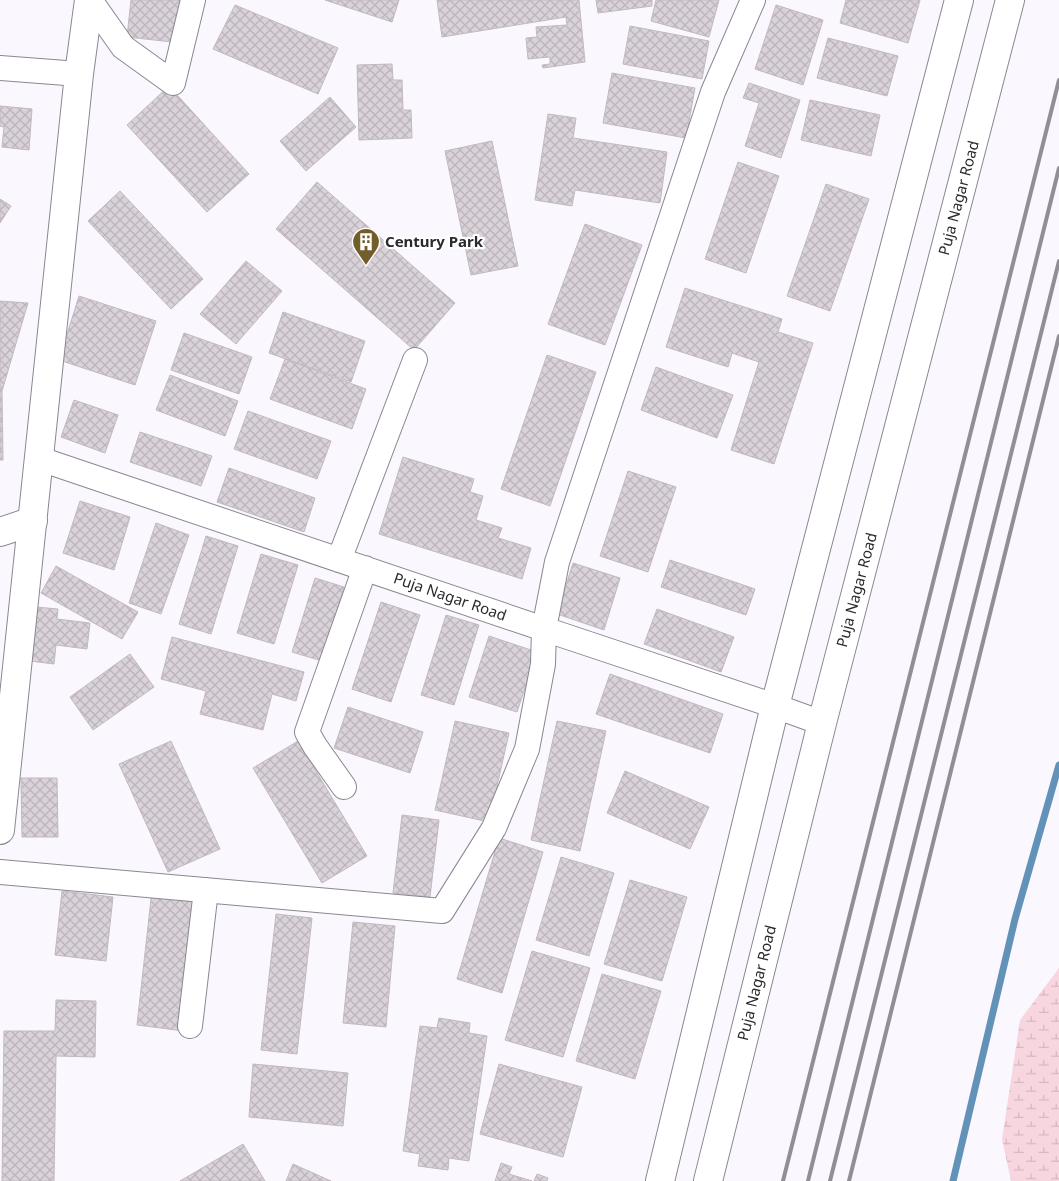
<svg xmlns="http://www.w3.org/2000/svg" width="1059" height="1181" viewBox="0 0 1059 1181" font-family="'Noto Sans',sans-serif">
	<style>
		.wetland { fill: url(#wetland-marsh) }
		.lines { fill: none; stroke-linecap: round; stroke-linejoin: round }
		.stream { stroke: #6392b8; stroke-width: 7 }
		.building { fill: url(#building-cross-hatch); stroke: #c2b9c0 }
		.minor-casing { stroke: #8a8791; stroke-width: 26 }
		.tertiary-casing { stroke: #8a8791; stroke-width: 30 }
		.secondary-casing { stroke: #8a8791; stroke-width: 30 }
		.minor { stroke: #fff; stroke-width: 24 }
		.tertiary { stroke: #fff; stroke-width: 28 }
		.secondary { stroke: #fff; stroke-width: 28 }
		.rail { stroke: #918f95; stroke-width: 4 }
		.labels { text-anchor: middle; stroke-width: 4.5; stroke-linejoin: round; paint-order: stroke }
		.street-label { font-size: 15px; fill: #2a292d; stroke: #fff }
		.poi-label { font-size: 15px; font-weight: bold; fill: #2a292d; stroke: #fff; text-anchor: start }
	</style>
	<defs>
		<pattern id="wetland-marsh" width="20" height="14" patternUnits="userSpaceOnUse" patternTransform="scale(1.25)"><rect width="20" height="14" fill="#f8d6df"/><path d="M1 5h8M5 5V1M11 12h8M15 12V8" fill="none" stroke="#d5b8c0"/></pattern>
		<pattern id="building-cross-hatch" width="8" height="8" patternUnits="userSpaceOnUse" patternTransform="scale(1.25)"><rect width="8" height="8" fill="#dad2d9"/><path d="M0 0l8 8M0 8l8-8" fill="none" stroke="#bbb4bb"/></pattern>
	</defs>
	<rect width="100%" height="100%" fill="#faf7ff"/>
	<path class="wetland" d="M1059 968V1181H1011L1002 1139 1020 1020Z"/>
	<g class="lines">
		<path class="stream" d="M953 1181 1015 919 1059 765"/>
	</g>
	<path class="building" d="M131 0H185L181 43 127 37Z
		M325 0H399L392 22Z
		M437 0H579L585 62 543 68 542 65 550 64V57L528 59 526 38 537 37 536 27 567 25 566 17 442 37Z
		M596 0H652V6L598 13Z
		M656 0H719L709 37 651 21Z
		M846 0H920L908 43 840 23Z
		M235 5 338 48 318 94 213 49Z
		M776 5 823 20 803 85 755 69Z
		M630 26 709 41 702 79 623 64Z
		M828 38 898 56 887 96 817 78Z
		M392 64 393 80H402L403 110H411L412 138 359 140 357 65Z
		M612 73 695 88 686 138 603 123Z
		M749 83 800 100 781 158 745 146 759 103 743 98Z
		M169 86 249 174 207 212 127 125Z
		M330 97 356 127 306 171 280 141Z
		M810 100 880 115 871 156 801 140Z
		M0 106 32 109 29 150 2 147 4 127 0 126Z
		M548 114 576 118 573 138 667 152 660 203 575 190 572 206 535 200Z
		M492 141 518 266 471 275 445 151Z
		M738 162 779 176 746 273 705 259Z
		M317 182 455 303 414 350 276 229Z
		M826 184 869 199 830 311 787 296Z
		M120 191 203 279 171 309 88 221Z
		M0 199 11 206 0 223Z
		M585 224 642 245 605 345 548 324Z
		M246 261 282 291 236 344 200 314Z
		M685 288 782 319 778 332 813 343 774 464 731 450 759 362 732 353 728 367 666 347Z
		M79 296 156 321 135 385 59 360Z
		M0 301 28 303 2 391 3 460H0Z
		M283 312 365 341 351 382 269 353Z
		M184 333 252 357 239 394 171 370Z
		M547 355 596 372 550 506 501 489Z
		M285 359 366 389 352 429 270 399Z
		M656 367 733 395 717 438 641 410Z
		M170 375 238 401 225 436 156 410Z
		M74 400 118 415 105 453 61 437Z
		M248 411 331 441 317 479 234 449Z
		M140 432 212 456 201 486 130 462Z
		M403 457 474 479 470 492 483 496 476 520 502 528 498 538 531 548 522 579 379 534Z
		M229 468 315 498 304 532 217 502Z
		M628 471 676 487 648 572 600 556Z
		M80 501 130 517 114 570 63 553Z
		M156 523 189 535 161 614 129 603Z
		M206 536 238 546 211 634 179 624Z
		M261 554 298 565 274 644 237 633Z
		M670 560 755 589 746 615 661 587Z
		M573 563 620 578 604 630 557 614Z
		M56 566 138 612 122 639 41 593Z
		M315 578 344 587 322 661 292 652Z
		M381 602 420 615 391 702 352 689Z
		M36 607 58 609 57 619 90 623 87 649 56 645 54 664 30 661Z
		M657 609 734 637 721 672 644 644Z
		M446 615 479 625 454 705 421 695Z
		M489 636 537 652 517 712 469 697Z
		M172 637 304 672 296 701 272 694 263 730 200 714 206 691 161 679Z
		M130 654 154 687 93 730 70 697Z
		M610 674 723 714 710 753 596 714Z
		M348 707 423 732 410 773 334 748Z
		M455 721 509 733 489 822 435 810Z
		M557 721 606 731 580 851 531 840Z
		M171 741 220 849 168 872 119 764Z
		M298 741 367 856 322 883 253 768Z
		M625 771 709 807 690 849 607 813Z
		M21 778H57L58 837H22Z
		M402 815 439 820 430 897 393 893Z
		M499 838 543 852 502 993 457 979Z
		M561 857 614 873 589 956 536 940Z
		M630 880 687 897 662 981 604 964Z
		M152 890 199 896 184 1031 137 1025Z
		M62 891 113 897 106 961 55 955Z
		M276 914 312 918 297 1054 261 1050Z
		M353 922 395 926 386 1027 343 1023Z
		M532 951 590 968 563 1057 505 1040Z
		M602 974 661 991 635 1079 576 1061Z
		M56 1000 96 1001 95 1057 56 1056 54 1181H2L4 1031H55Z
		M439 1018 470 1023 469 1033 487 1036 469 1161 449 1158 448 1170 418 1166 420 1154 403 1151 420 1026 437 1028Z
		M253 1064 348 1073 343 1126 249 1117Z
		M499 1064 582 1087 563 1157 480 1134Z
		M243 1144 265 1181H180Z
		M501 1163 512 1167 509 1174 532 1181H495Z
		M293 1164 331 1181H286Z
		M537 1174 548 1178 547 1181H534Z"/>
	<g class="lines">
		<defs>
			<path id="minor" d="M90 0 123 47 173 83 193 0
				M0 68 79 74
				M40 459 544 629 557 562 713 92 753 0
				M339 560 415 360
				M344 787 315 746 307 732 365 568
				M0 872 442 911 494 828 527 749 543 664 544 629 775 706 822 723
				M190 1026 206 890"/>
			<path id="tertiary" d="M0 532 33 521
				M660 1181 775 706 959 0
				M708 1181 822 723 1010 0"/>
			<path id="secondary" d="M0 830 79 74 89 0"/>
		</defs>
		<use href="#minor" class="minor-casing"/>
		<use href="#tertiary" class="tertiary-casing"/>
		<use href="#secondary" class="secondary-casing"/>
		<use href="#minor" class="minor"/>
		<use href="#tertiary" class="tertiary"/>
		<use href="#secondary" class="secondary"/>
		<path class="rail" d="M783 1181 1059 80
			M808 1181 1059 168
			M830 1181 1059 261
			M849 1181 1059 336"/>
	</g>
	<defs>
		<symbol id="building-pin" viewBox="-11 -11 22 30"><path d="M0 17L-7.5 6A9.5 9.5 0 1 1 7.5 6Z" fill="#725e2c" stroke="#fff"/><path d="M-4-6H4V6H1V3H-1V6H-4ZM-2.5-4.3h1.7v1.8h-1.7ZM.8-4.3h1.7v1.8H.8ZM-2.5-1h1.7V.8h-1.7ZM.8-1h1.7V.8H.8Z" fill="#fff"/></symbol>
	</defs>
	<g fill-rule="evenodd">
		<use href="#building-pin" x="350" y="226" width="32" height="43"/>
	</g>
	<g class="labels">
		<g class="street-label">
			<text transform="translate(959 198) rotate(-75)" y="5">Puja Nagar Road</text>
			<text transform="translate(857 590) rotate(-75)" y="5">Puja Nagar Road</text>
			<text transform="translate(450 597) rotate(19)" y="5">Puja Nagar Road</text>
			<text transform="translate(757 983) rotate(-76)" y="5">Puja Nagar Road</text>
		</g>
		<g class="poi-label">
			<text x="385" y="247">Century Park</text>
		</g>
	</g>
</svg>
